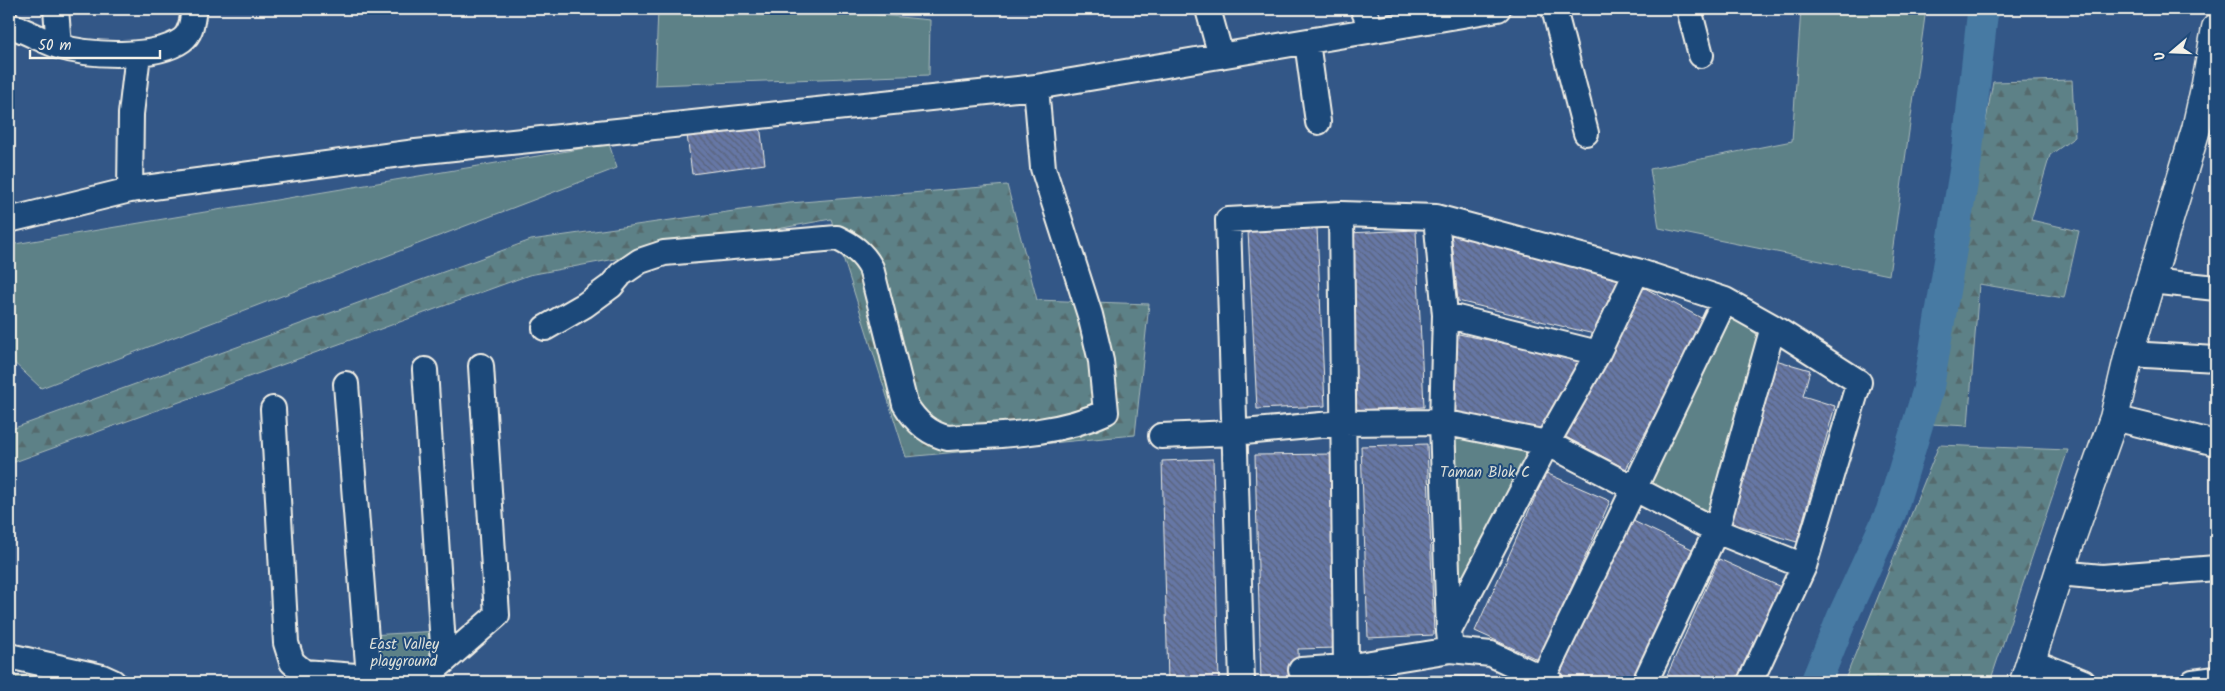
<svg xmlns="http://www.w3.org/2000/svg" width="2225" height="691" viewBox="0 0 2225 691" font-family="Kalam,sans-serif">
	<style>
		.green { fill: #5d8187; stroke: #a8b9b8 }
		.forest { fill: url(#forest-firs); stroke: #a8b9b8 }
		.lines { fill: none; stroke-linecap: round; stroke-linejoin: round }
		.river { stroke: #467aa3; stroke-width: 31 }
		.building { fill: url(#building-back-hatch); stroke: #f4f1e8 }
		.minor-casing { stroke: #f4f1e8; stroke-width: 28 }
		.highway-casing { stroke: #f4f1e8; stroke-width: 31 }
		.minor { stroke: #1f4a7a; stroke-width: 24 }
		.highway { stroke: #1f4a7a; stroke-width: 28 }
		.labels { text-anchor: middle; stroke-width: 4; stroke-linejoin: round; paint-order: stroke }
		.park-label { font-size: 15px; fill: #dde0d9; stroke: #1f4a7a }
	</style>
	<defs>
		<pattern id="forest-firs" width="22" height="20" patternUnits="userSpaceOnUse" patternTransform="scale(1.25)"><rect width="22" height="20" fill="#5d8187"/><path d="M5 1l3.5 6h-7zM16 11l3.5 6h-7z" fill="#556a6d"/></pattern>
		<pattern id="building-back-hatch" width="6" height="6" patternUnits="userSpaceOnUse" patternTransform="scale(1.25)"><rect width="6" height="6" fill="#6677a5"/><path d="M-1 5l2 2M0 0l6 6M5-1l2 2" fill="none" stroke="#59627a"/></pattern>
	</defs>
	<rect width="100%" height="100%" fill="#335787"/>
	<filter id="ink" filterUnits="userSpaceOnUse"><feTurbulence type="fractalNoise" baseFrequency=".02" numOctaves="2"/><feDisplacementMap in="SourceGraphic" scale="10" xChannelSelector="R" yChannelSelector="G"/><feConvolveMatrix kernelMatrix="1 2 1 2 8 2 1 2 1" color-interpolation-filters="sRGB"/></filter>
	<g filter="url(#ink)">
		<path class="green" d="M658 9H820L930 20 929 75 655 85Z
			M1801 9H1926L1889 275 1659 228 1650 169 1792 141Z
			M609 144 617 168 41 388 9 358V245Z
			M1732 316 1760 337 1711 513 1648 482Z
			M1454 434 1531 450 1457 599Z
			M438 631V658L424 671 373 672 370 635Z
			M30 675 47 682H9V676Z"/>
		<path class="forest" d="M2072 80 2075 137 2050 155 2031 220 2079 231 2064 298 1979 284 1968 426 1930 424 1993 82Z
			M1007 185 1037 300 1149 304 1135 435 906 457 831 219 529 275 9 464V430L531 240 790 203Z
			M1939 445 2068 450 1990 682H1844Z"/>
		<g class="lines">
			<path class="river" d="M1816 682 1842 618 1891 512 1928 390 1966 162 1983 9"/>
		</g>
		<path class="building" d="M760 125 765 164 692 174 687 135Z
			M1317 228 1325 406 1257 409 1248 231Z
			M1416 230 1424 407 1356 410 1347 233Z
			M1451 231 1626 275 1594 334 1458 301Z
			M1643 287 1705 320 1626 469 1564 436Z
			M1449 332 1582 359 1545 431 1455 414Z
			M1772 359 1810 370 1803 396 1835 406 1797 542 1727 522Z
			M1427 444 1434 635 1368 638 1361 446Z
			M1332 454 1337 648 1298 649 1299 682H1261L1255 455Z
			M1213 459 1219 682H1168L1162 461Z
			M1546 473 1610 501 1539 660 1475 631Z
			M1629 519 1692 549 1632 682H1566L1558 679Z
			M1719 559 1783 588 1741 682H1664Z
			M1365 675 1487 676 1500 682H1365Z"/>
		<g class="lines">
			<defs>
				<path id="minor" d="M56 9 59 46
					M1208 9 1221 56
					M1363 9 1372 30
					M1554 9 1586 133
					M1689 9 1701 55
					M9 25C26 31 42 40 58 46 88 56 156 59 182 40 192 33 192 20 194 9
					M1307 42 1318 122
					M130 190 131 114 138 54
					M1341 214 1346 667
					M1436 217 1445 315 1442 422 1449 632 1451 650
					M9 220 130 190 416 152 1036 87 1498 9
					M2150 281 2216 288
					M1445 315 1598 353
					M545 328 585 305 611 286 621 274 640 261 664 253 837 238C852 245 863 253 871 268L905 404C915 421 928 434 948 438 1001 435 1057 435 1106 412L1101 361 1090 315 1043 168 1036 87
					M2129 354 2216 359
					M425 370 444 661
					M273 409 286 643 292 662 304 672 369 677 346 384
					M2114 418 2216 443
					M1161 436 1233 433 1343 423 1442 422 1547 443 1716 531 1804 566
					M2059 573 2102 577 2216 568
					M1449 631 1547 443 1598 353 1637 271
					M9 656 102 677 113 682
					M2031 661 2083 682
					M1301 670 1346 667 1451 650 1491 654 1551 682
					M1543 678 1725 300
					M364 682 369 677H426L497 615 481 366
					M1242 682 1228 220 1341 214 1436 217 1637 271 1725 300 1773 327 1859 382 1804 566 1750 682
					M1645 682 1716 531 1773 327
					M2193 682 2216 679"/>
				<path id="highway" d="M2024 682 2059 573 2114 418 2129 354 2196 129 2206 84 2216 28"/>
			</defs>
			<use href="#minor" class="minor-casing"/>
			<use href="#highway" class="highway-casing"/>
			<use href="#minor" class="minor"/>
			<use href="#highway" class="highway"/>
		</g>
	</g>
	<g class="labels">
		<g class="park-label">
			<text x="1485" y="477">Taman Blok C</text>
			<text x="404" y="649">East Valley<tspan x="404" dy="17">playground</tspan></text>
		</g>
	</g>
	<rect width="2225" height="691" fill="none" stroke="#1f4a7a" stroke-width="30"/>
	<rect x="15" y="15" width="2195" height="661" fill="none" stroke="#f4f1e8" stroke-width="2" filter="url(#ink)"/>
	<g transform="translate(2172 52) rotate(251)" stroke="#1f4a7a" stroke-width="4" paint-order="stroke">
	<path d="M0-4L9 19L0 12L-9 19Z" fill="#f4f1e8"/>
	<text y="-8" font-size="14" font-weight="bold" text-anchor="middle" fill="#f4f1e8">U</text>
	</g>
	<path d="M30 50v8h130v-8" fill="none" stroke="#f4f1e8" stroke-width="2.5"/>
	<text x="38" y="50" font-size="15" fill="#f4f1e8" stroke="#1f4a7a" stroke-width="4" paint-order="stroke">50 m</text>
</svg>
